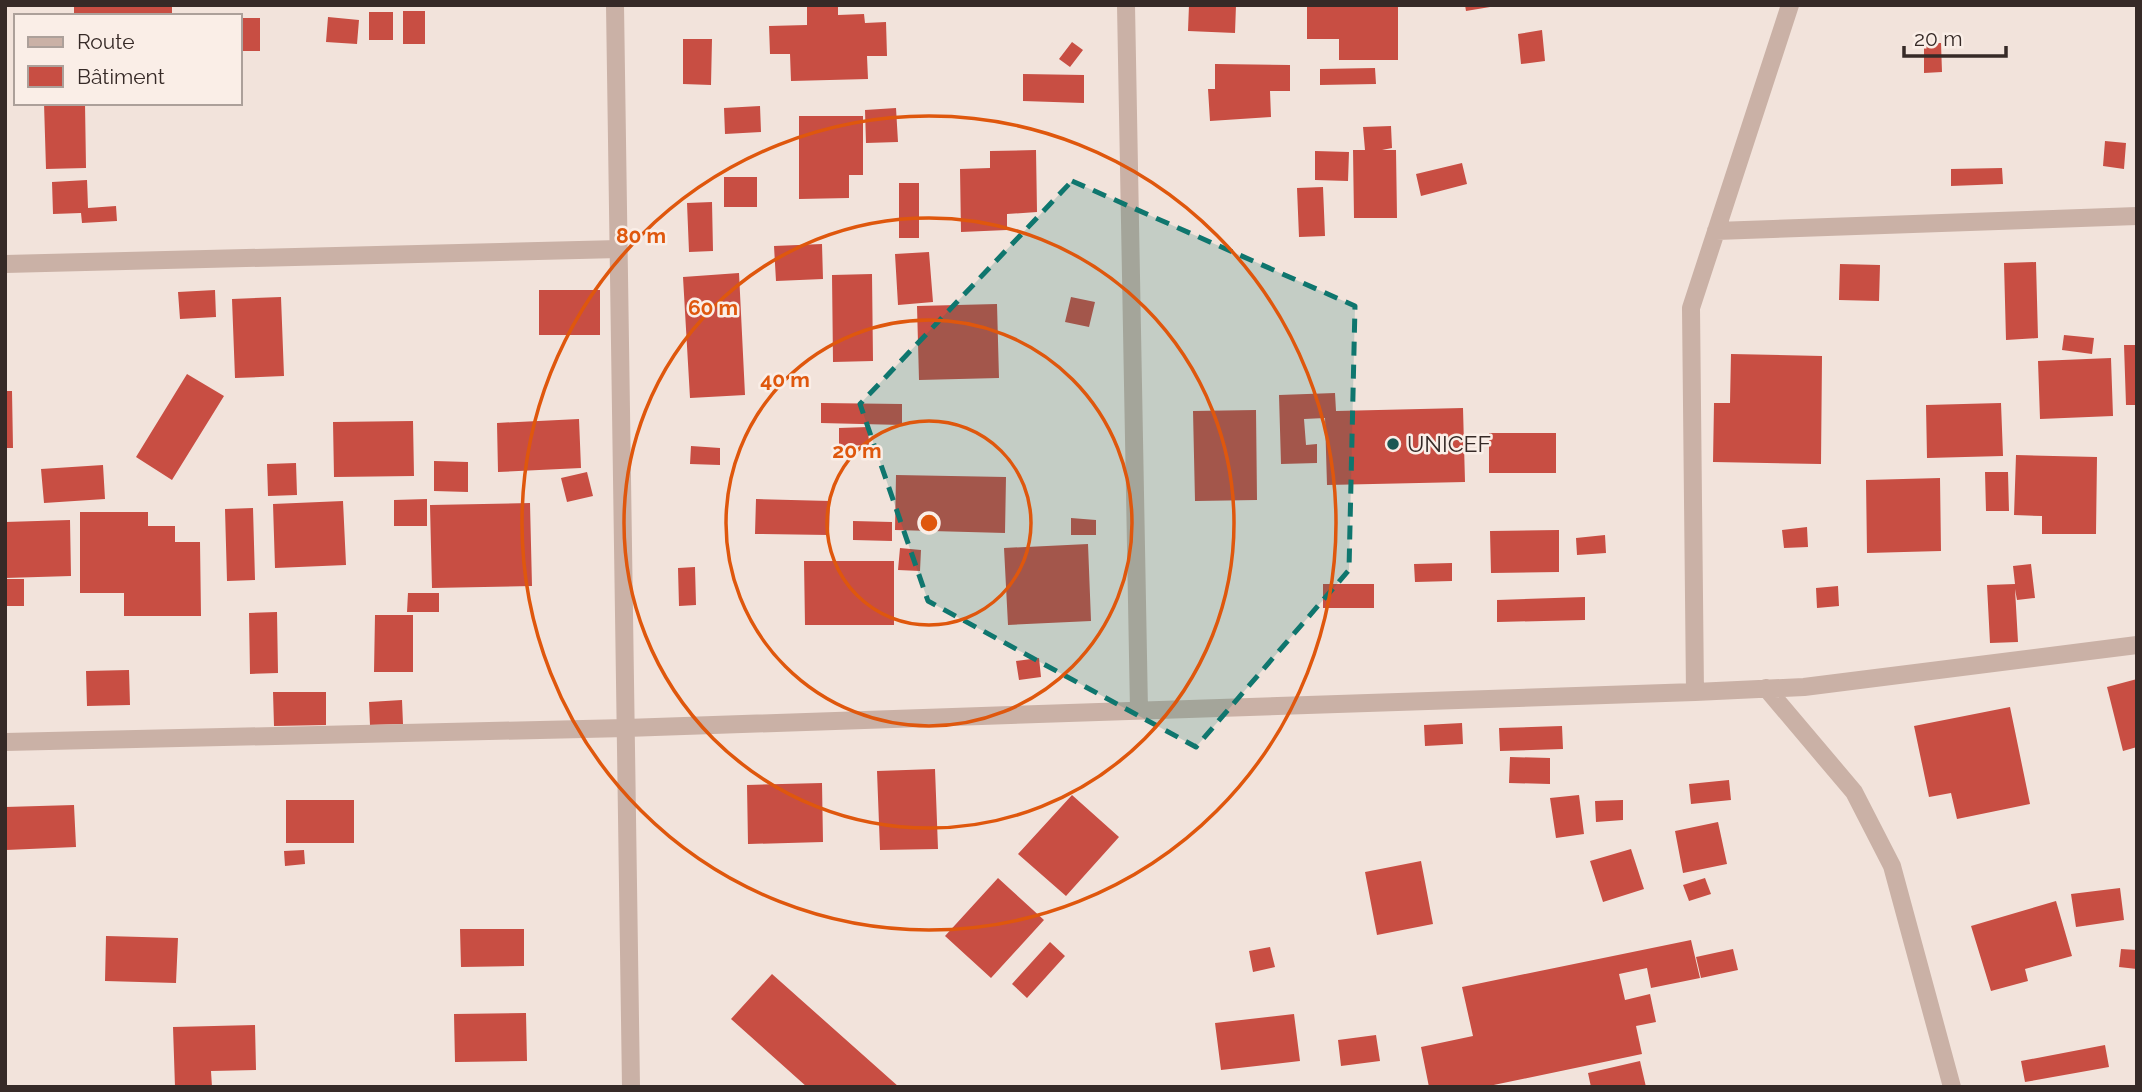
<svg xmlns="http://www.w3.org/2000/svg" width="2142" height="1092" viewBox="0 0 2142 1092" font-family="Raleway,sans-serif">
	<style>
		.building { fill: #c84e43 }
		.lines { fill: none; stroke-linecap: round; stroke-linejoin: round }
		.minor { stroke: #cab1a6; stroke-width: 18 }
		.marked { fill: #0f766e; fill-opacity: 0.2; stroke: #0f766e; stroke-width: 5; stroke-dasharray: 14 9; stroke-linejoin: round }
		.ring { fill: none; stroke: #df570d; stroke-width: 3.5 }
		.poi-dot { fill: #1c5853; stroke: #faeee7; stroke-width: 2.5 }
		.labels { text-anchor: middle; stroke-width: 5; stroke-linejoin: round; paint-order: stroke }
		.poi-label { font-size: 23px; fill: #362a27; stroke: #faeee7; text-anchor: start }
		.centre { fill: #df570d; stroke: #faeee7; stroke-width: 3.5 }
		.ring-label { font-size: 21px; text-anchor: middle; font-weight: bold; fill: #df570d; stroke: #faeee7; stroke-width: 5; stroke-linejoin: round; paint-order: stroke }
	</style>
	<rect width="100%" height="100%" fill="#f2e3db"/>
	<path class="building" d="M74 5H172V16H74Z
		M807 5H838V15L864 14 865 23 886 22 887 56H867L868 79 791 81 790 54H770L769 26 807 25Z
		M1189 5H1236L1235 33 1188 31Z
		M1330 5H1398V60H1339V39H1307V7Z
		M1465 5H1490V7L1466 11Z
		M403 11H425V44H403Z
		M369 12H393V40H369Z
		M328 17 359 20 357 44 326 42Z
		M240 18H260V51H240Z
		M1542 30 1545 61 1521 64 1518 34Z
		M683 39H712L711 85 683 84Z
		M1072 42 1083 50 1070 67 1059 59Z
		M1924 43H1941L1942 72 1924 73Z
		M1215 64 1290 65V91H1270L1271 117 1210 121 1208 89H1215Z
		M1375 68 1376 84 1320 85V69Z
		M1023 74 1084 75V103L1023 101Z
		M44 103H85L86 168 46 169Z
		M760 106 761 132 725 134 724 108Z
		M896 108 898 142 866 143 865 110Z
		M799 116H863V175H849V198L799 199Z
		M1391 126 1392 148 1382 150H1396L1397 218H1354L1353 150H1365L1363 127Z
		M2105 141 2126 143 2124 169 2103 166Z
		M1036 150 1037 212 1007 214V230L961 232 960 169 990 168V151Z
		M1315 151 1349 152 1348 181 1315 180Z
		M1462 163 1467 184 1421 196 1416 174Z
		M2002 168 2003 184 1951 186V169Z
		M724 177H757V207H724Z
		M87 180 88 208 116 206 117 221 82 223 81 213 53 214 52 182Z
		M899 183H919V238H899Z
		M1323 187 1325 236 1299 237 1297 188Z
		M712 202 713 251 689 252 687 203Z
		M822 244 823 279 776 281 774 246Z
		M929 252 933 302 898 305 895 254Z
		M2036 262 2038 338 2006 340 2004 263Z
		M1840 264 1880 265 1879 301 1839 300Z
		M739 273 745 395 690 398 683 277Z
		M872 274 873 361 833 362 832 275Z
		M215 290 216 317 180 319 178 292Z
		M539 290H600V335H539Z
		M281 297 284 376 235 378 232 299Z
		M1071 297 1095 302 1089 327 1065 322Z
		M997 304 999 378 919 380 917 306Z
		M2064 335 2094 338 2092 354 2062 350Z
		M2124 345H2137V405H2126Z
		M1731 354 1822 356 1821 464 1713 462 1714 403H1730Z
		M2111 358 2113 416 2040 419 2038 361Z
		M187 374 224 396 172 480 136 457Z
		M5 391H12L13 448H5Z
		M1335 393 1336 411 1463 408 1465 482 1327 485 1325 418 1304 419 1306 445 1317 444V463L1281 464 1279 395Z
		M821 403 902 404V425L821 423Z
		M2001 403 2003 456 1927 458 1926 405Z
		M1256 410 1257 500 1195 501 1193 411Z
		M579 419 581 468 498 472 497 423Z
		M413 421 414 476 334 477 333 422Z
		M868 427 869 445 839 446V428Z
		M1489 433H1556V473H1489Z
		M691 446 720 448V465L690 464Z
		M2016 455 2097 457 2096 534H2042V516L2014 515Z
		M434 461 468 462V492L434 491Z
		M296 463 297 495 268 496 267 464Z
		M103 465 105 499 44 503 41 469Z
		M587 472 593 496 567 502 561 478Z
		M1985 472H2008L2009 511H1986Z
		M896 475 1006 477 1005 533 895 530Z
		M1940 478 1941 551 1867 553 1866 480Z
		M427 499V526H394V500Z
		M756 499 830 501 829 535 755 534Z
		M343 501 346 565 275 568 273 504Z
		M530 503 532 586 432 588 430 505Z
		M253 508 255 580 227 581 225 509Z
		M80 512H148V526H175V542H200L201 616H124V593H80Z
		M1071 518 1096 520V535H1071Z
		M70 520 71 576 5 578V522Z
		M853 521 892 522V541L853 540Z
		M1807 527 1808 547 1784 548 1782 530Z
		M1559 530V572L1491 573 1490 531Z
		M1605 535 1606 553 1577 555 1576 538Z
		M1088 544 1091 621 1008 625 1004 548Z
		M900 548 921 550 920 571 898 570Z
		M804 561H894V625H805Z
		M1452 563V581L1415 582 1414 564Z
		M2031 564 2035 598 2017 600 2015 589 2018 642 1990 643 1987 585 2015 584 2013 566Z
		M695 567 696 605 679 606 678 568Z
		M5 579H24V606H5Z
		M1323 584H1374V608H1323Z
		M1838 586 1839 606 1817 608 1816 588Z
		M408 593H439V612H407Z
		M1585 597V620L1497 622V600Z
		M277 612 278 673 250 674 249 613Z
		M375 615H413V672H374Z
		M1039 658 1041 677 1019 680 1016 661Z
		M129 670 130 705 87 706 86 671Z
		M2137 679V747L2123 751 2107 687Z
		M273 692H326V725L274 726Z
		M402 700 403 724 370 725 369 702Z
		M2010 707 2030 804 1957 819 1951 793 1929 797 1914 726Z
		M1462 723 1463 744 1425 746 1424 725Z
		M1562 726 1563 749 1500 751 1499 728Z
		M1510 757 1550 758V784L1509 783Z
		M935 769 938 849 880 850 877 771Z
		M1729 780 1731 800 1691 804 1689 784Z
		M822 783 823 842 748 844 747 785Z
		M1072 795 1119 837 1066 896 1018 854Z
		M1579 795 1584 834 1556 838 1550 798Z
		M286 800H354V843H286Z
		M1623 800V820L1596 822 1595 801Z
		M74 805 76 847 6 850 5 807Z
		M1718 822 1727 864 1683 873 1675 831Z
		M1631 849 1644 889 1603 902 1590 861Z
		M304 850 305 864 285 866 284 851Z
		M1421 861 1433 924 1377 935 1365 872Z
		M998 878 1044 920 991 978 945 936Z
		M1705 878 1711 894 1689 901 1683 885Z
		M2120 888 2124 920 2076 927 2071 894Z
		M2056 901 2072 956 2025 969 2028 981 1991 991 1971 926Z
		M460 929H524V966L461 967Z
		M106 936 178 938 176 983 105 981Z
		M1691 940 1700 978 1651 988 1647 968 1619 974 1625 1000 1650 994 1656 1022 1636 1026 1642 1054 1484 1087H1429L1421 1047 1473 1036 1462 987Z
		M1050 942 1065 956 1027 998 1012 984Z
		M1270 947 1275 967 1253 972 1249 951Z
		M1733 949 1738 970 1701 978 1696 957Z
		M2121 949 2137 950V969L2119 967Z
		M772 974 899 1087H807L731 1019Z
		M526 1013 527 1061 455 1062 454 1014Z
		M1294 1014 1300 1061 1221 1070 1215 1023Z
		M255 1025 256 1070 211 1071 212 1087H175L173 1027Z
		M1376 1035 1380 1061 1341 1066 1338 1040Z
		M2105 1045 2109 1067 2025 1082 2021 1061Z
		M1640 1061 1646 1087H1591L1588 1073Z"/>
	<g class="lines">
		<path class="minor" d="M615 5 631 1087
			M1126 5 1139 710
			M1716 231 2137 216
			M5 264 619 249
			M1766 688 1854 792 1892 866 1952 1087
			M1695 692 1691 308 1790 5
			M5 742 626 728 1695 692 1804 687 2137 645"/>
	</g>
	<path class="marked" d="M1072 181 1355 306 1349 570 1196 747 928 601 860 404Z"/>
	<g class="ring">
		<circle cx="929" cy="523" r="102"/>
		<circle cx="929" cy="523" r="203"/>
		<circle cx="929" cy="523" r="305"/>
		<circle cx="929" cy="523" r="407"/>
	</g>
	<circle class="poi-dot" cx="1393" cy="444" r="7"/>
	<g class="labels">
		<g class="poi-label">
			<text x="1407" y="452">UNICEF</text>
		</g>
	</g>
	<circle cx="929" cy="523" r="10" class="centre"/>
	<g class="ring-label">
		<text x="641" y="243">80 m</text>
		<text x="713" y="315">60 m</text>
		<text x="785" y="387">40 m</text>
		<text x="857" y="458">20 m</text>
	</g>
	<rect width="2142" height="1092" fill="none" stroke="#362a27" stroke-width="14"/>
	<rect x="14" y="14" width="228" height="91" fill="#faeee7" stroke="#aca09a" stroke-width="2"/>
	<rect x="28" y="37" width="35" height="10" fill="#cab1a6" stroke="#aca09a" stroke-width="2"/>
	<text x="77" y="49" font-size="21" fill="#362a27">Route</text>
	<rect x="28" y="66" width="35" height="21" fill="#c84e43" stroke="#aca09a" stroke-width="2"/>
	<text x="77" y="84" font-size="21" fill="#362a27">Bâtiment</text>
	<path d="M1904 46v10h102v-10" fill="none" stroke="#362a27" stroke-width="3.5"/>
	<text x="1914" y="46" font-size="21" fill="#362a27" stroke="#faeee7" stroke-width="5" paint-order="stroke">20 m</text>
</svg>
